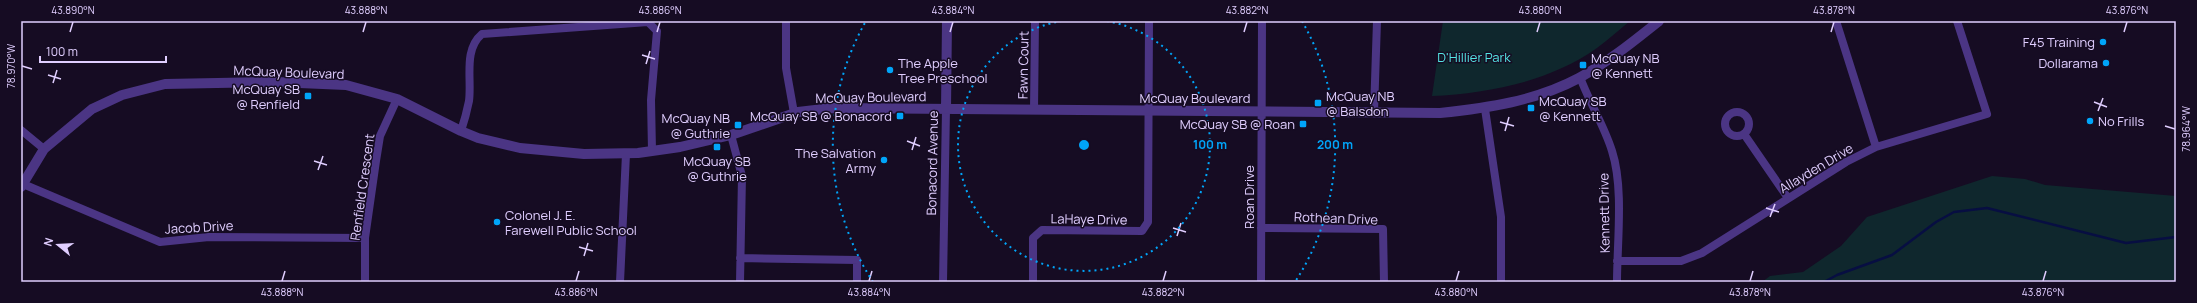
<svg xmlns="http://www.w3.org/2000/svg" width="2197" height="303" viewBox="0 0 2197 303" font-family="Manrope,sans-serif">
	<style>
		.green { fill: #0f272d }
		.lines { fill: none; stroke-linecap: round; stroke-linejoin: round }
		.stream { stroke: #070e42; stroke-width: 2.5 }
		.minor { stroke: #4b3584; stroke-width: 8 }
		.tertiary { stroke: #4b3584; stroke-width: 10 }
		.ticks { fill: none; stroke: #e0ceff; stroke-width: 1.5 }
		.ring { fill: none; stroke: #00a5f9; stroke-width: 2; stroke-dasharray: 2 4 }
		.poi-dot { fill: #00a5f9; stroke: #160c23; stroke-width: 1.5 }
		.labels { text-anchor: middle; stroke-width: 3; stroke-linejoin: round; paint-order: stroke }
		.poi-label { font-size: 13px; fill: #e0ceff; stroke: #160c23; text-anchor: end }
		.park-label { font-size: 13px; fill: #54e5e4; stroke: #160c23 }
		.street-label { font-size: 13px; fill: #e0ceff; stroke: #160c23 }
		.centre { fill: #00a5f9; stroke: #160c23; stroke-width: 2 }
		.ring-label { font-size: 12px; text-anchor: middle; font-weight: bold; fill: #00a5f9; stroke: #160c23; stroke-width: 3; stroke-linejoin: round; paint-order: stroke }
		.neatline { fill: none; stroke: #e0ceff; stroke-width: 1.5 }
		.ticks-label { font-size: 10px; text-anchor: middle; fill: #e0ceff }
	</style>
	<rect width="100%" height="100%" fill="#160c23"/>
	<path class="green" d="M1443 21H1630C1619 30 1609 39 1597 48 1549 82 1489 93 1432 96Z
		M1992 176 2025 179 2045 185 2176 196V280L1762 282 1770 276 1803 272 1841 246 1867 217Z"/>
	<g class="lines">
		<path class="stream" d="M1824 282 1837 275 1892 255 1936 222 1954 212 1987 208 2126 243 2176 237"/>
		<path class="minor" d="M786 21V68L794 113
			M1836 21 1876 147
			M1580 77C1589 102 1604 125 1612 151 1624 188 1617 243 1617 282
			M1485 109 1501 217V282
			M1034 110 1035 21
			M1374 112 1377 21
			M1725 124a12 12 0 1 1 24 0a12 12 0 1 1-24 0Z
			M21 130 44 149
			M461 131C464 122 467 111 469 101 472 79 463 50 482 34L648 22 657 31 651 100 652 151
			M1744 134 1788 198
			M731 135 742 176 740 282
			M23 184 160 242 209 237 365 238
			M1261 228 1383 229 1384 282
			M740 258 857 260V282
			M1617 261H1681L1702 253 1846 162 1876 147 1987 114 1957 21
			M365 282V238L376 161 380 136 397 99
			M620 282 626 154
			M943 282 946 109
			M1033 282V238L1042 230 1142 231 1148 222 1149 21
			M1261 282 1262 21"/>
		<path class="tertiary" d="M946 109 947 21
			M21 187 44 149 92 109 122 95 165 84 276 82 346 85 397 99 461 131 478 138 520 148 584 154 638 153 680 147 731 135 798 112 832 108 1440 113C1488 108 1536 101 1579 78 1608 62 1634 41 1659 21"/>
	</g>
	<path class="ticks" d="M70 32 73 22M363 32 366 22M657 32 660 22M950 32 953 22M1244 32 1247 22M1537 32 1540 22M1831 32 1834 22M2124 32 2127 22M642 55 655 59M646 64 650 51M22 66 32 69M48 75 61 79M53 83 57 70M2094 102 2107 107M2098 111 2103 98M1500 122 1514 126M2165 126 2175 129M1505 131 1509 117M907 141 920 146M912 150 916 137M314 161 327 165M318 170 323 156M1766 208 1779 212M1770 217 1775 204M1173 228 1186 232M1177 236 1181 223M579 247 593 251M584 256 588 243M282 281 285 271M576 281 579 271M869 281 872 271M1163 281 1166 271M1456 281 1459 271M1750 281 1753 271M2043 281 2046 271"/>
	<g class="ring">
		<path d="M1107 21A126 126 0 1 1 1061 21"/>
		<path d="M873 282A251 251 0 0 1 866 21M1302 21A251 251 0 0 1 1295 282"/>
	</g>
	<g class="poi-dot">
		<circle cx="2103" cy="42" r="4"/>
		<circle cx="2106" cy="63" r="4"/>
		<rect x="1579" y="61" width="8" height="8" rx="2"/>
		<circle cx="890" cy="70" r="4"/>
		<rect x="304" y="92" width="8" height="8" rx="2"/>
		<rect x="1314" y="99" width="8" height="8" rx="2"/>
		<rect x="1527" y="104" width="8" height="8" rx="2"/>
		<rect x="896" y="112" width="8" height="8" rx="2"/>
		<circle cx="2090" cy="121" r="4"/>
		<rect x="1299" y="120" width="8" height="8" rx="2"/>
		<rect x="734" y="121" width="8" height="8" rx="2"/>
		<rect x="713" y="143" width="8" height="8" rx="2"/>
		<circle cx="884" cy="160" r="4"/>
		<circle cx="497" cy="222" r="4"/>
	</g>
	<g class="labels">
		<g class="poi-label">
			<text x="2095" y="47">F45 Training</text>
			<text x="1591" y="63" text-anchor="start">McQuay NB<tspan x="1591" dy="15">@ Kennett</tspan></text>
			<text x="898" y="68" text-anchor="start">The Apple<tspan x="898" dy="15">Tree Preschool</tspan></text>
			<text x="2098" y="68">Dollarama</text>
			<text x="300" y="94">McQuay SB<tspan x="300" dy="15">@ Renfield</tspan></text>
			<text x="1326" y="101" text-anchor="start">McQuay NB<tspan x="1326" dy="15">@ Balsdon</tspan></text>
			<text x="1539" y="106" text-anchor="start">McQuay SB<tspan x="1539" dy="15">@ Kennett</tspan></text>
			<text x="892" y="121">McQuay SB @ Bonacord</text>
			<text x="730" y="123">McQuay NB<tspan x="730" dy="15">@ Guthrie</tspan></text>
			<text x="2098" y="126" text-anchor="start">No Frills</text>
			<text x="1295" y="129">McQuay SB @ Roan</text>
			<text x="876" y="158">The Salvation<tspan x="876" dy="15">Army</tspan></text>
			<text x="717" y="166" text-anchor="middle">McQuay SB<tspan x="717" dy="15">@ Guthrie</tspan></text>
			<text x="505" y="220" text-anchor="start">Colonel J. E.<tspan x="505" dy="15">Farewell Public School</tspan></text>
		</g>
		<g class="park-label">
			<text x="1474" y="62">D'Hillier Park</text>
		</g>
		<g class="street-label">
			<text transform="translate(1023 65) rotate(-89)" y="5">Fawn Court</text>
			<text transform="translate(289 72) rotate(2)" y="5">McQuay Boulevard</text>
			<text transform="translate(871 97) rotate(-1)" y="5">McQuay Boulevard</text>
			<text x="1195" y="103">McQuay Boulevard</text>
			<text transform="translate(932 163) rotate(-89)" y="5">Bonacord Avenue</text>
			<text transform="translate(1816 168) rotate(-31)" y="5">Allayden Drive</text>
			<text transform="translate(362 187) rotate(-82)" y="5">Renfield Crescent</text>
			<text transform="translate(1249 197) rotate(-90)" y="5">Roan Drive</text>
			<text transform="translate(1604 213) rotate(-91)" y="5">Kennett Drive</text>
			<text transform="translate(1336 218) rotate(2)" y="5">Rothean Drive</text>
			<text transform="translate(1089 219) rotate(1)" y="5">LaHaye Drive</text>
			<text transform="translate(199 227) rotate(-3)" y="5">Jacob Drive</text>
		</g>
	</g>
	<circle cx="1084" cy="145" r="6" class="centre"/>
	<g class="ring-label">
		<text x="1210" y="149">100 m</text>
		<text x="1335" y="149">200 m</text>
	</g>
	<rect width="2197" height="303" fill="none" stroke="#160c23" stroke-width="44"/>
	<g transform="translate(58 245) rotate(288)" stroke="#160c23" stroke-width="3" paint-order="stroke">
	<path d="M0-3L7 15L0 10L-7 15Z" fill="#e0ceff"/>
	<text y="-6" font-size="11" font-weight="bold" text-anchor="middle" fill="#e0ceff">N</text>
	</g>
	<path d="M40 56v6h126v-6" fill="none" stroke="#e0ceff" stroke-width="2"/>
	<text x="46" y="56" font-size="12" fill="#e0ceff" stroke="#160c23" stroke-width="3" paint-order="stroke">100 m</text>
	<rect x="22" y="22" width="2153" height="259" class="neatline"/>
	<g class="ticks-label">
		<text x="73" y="14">43.890°N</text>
		<text x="366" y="14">43.888°N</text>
		<text x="660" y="14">43.886°N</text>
		<text x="953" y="14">43.884°N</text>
		<text x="1247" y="14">43.882°N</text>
		<text x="1540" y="14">43.880°N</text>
		<text x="1834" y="14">43.878°N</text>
		<text x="2127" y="14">43.876°N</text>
		<text transform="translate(11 66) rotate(-90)" y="4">78.970°W</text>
		<text transform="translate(2186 129) rotate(-90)" y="4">78.964°W</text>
		<text x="282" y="296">43.888°N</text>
		<text x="576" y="296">43.886°N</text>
		<text x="869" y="296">43.884°N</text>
		<text x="1163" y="296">43.882°N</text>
		<text x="1456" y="296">43.880°N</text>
		<text x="1750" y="296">43.878°N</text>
		<text x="2043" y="296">43.876°N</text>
	</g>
</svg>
